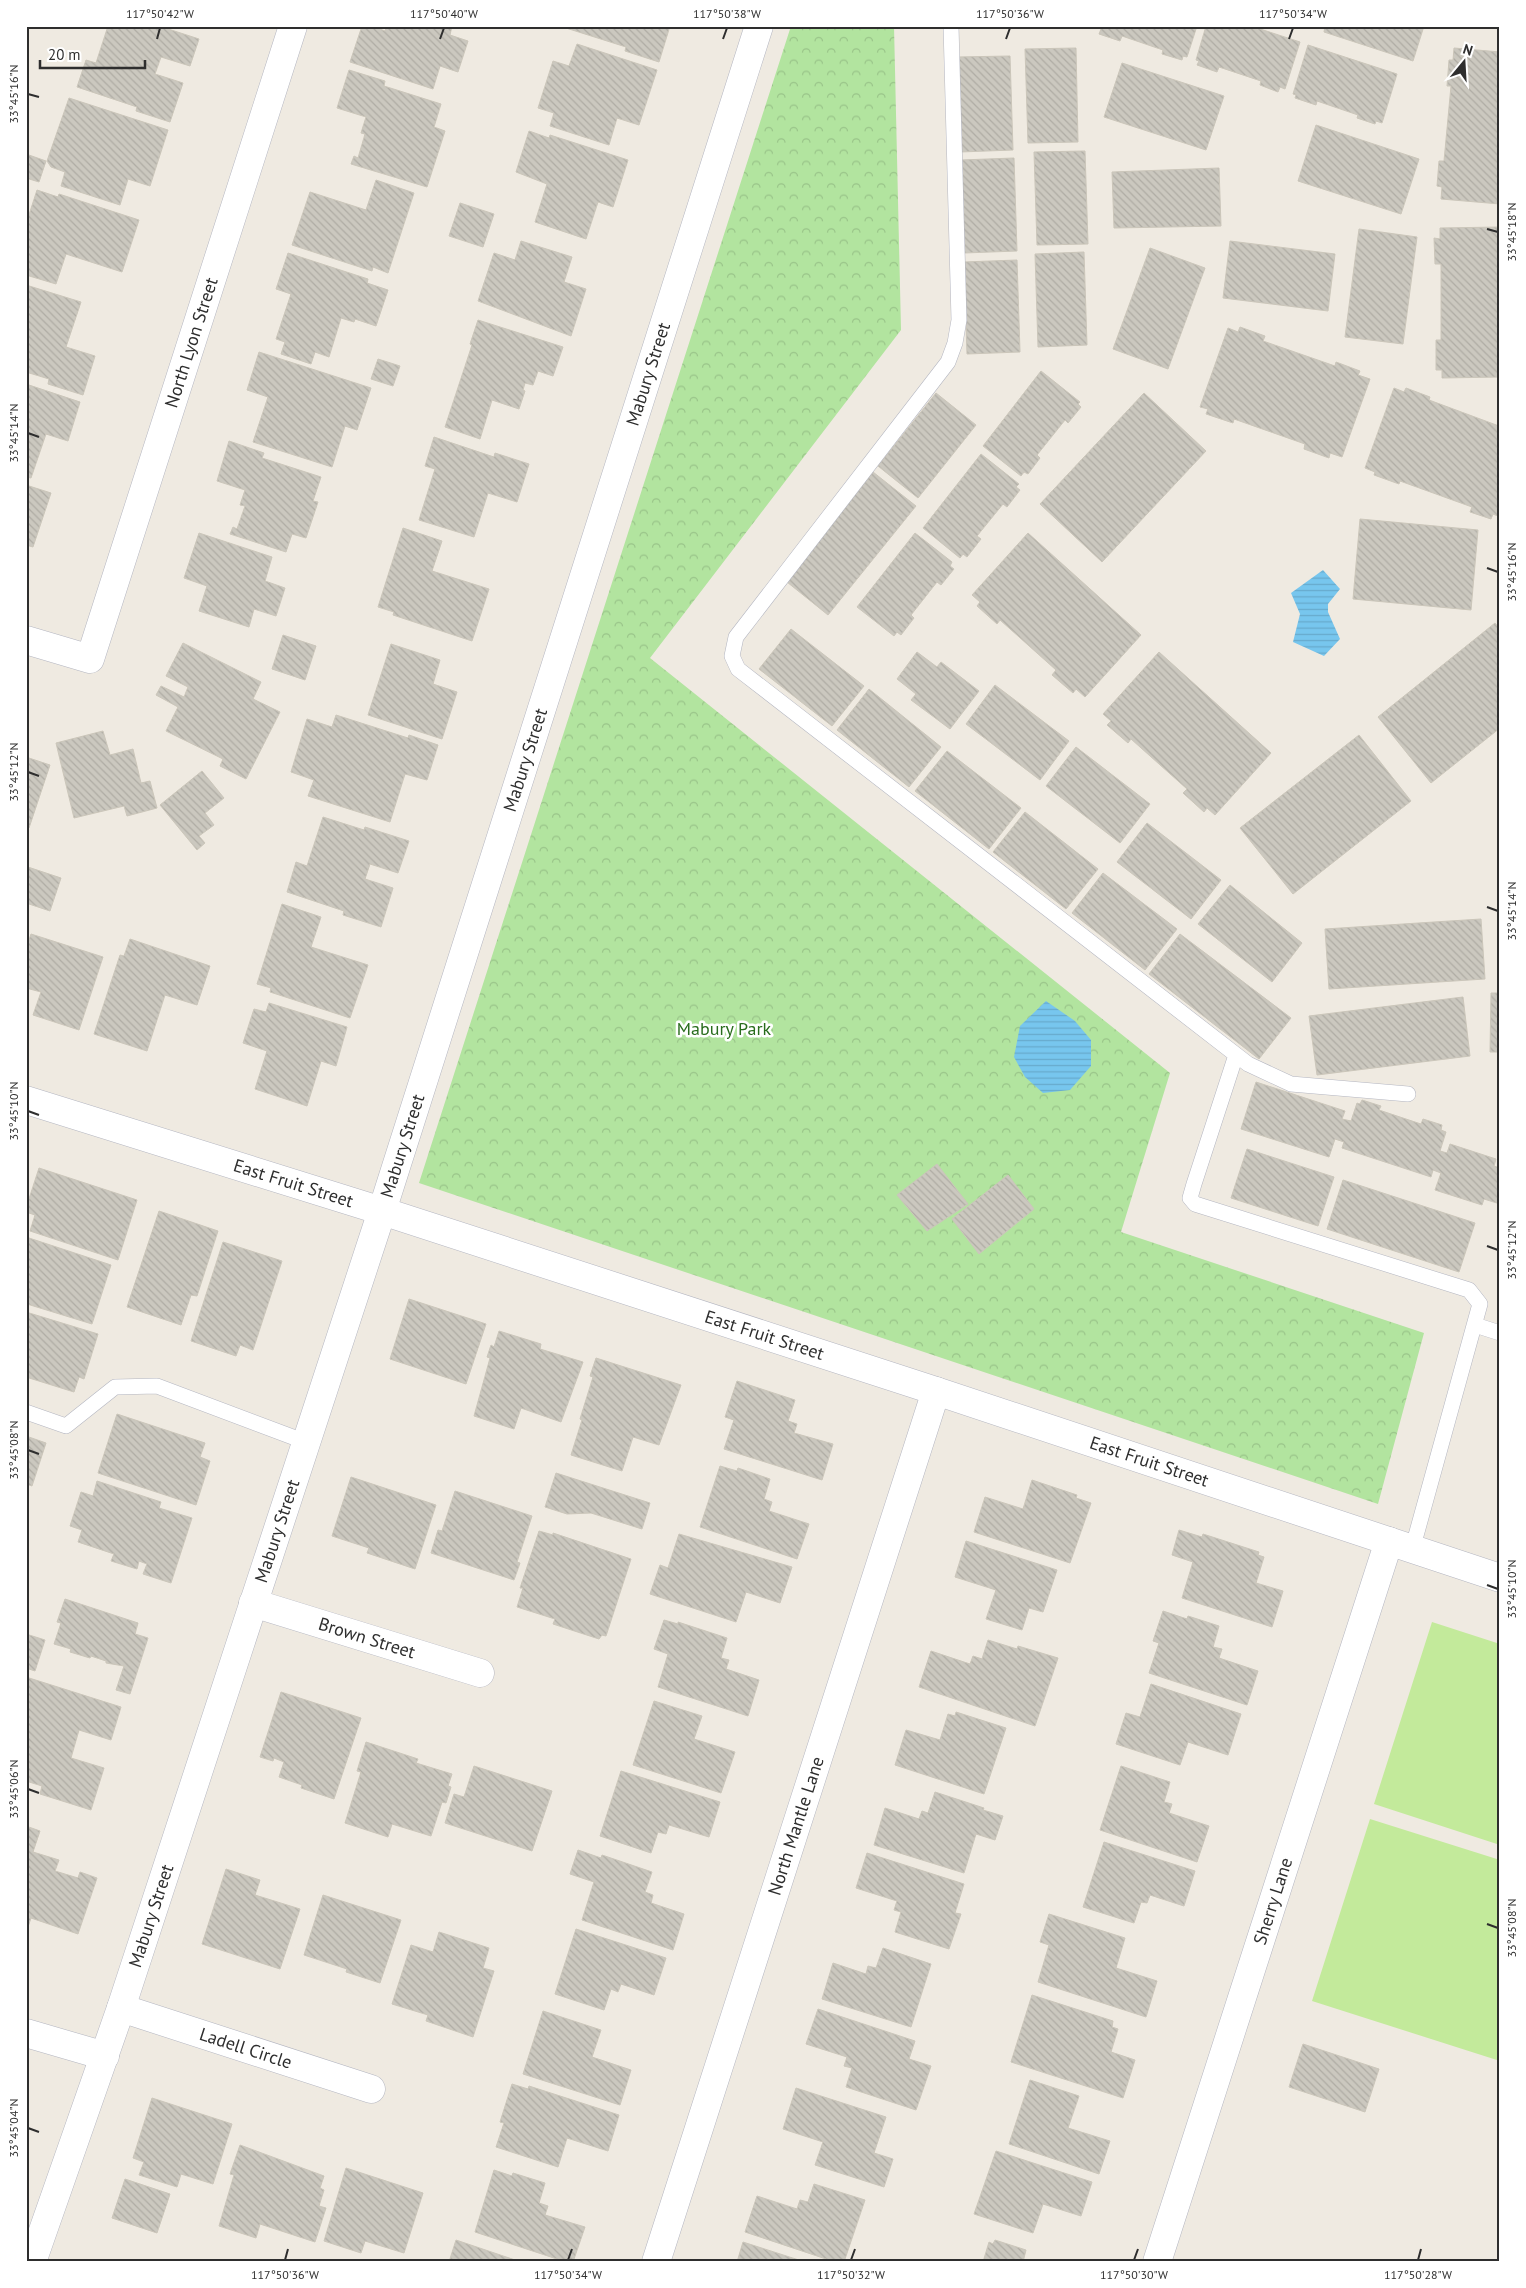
<svg xmlns="http://www.w3.org/2000/svg" width="1526" height="2288" viewBox="0 0 1526 2288" font-family="'PT Sans',sans-serif">
	<style>
		.forest { fill: url(#forest-crowns) }
		.pitch { fill: #c3ea9b }
		.water { fill: url(#water-rules) }
		.building { fill: url(#building-back-hatch); stroke: #cbc6ba }
		.lines { fill: none; stroke-linecap: round; stroke-linejoin: round }
		.lane-casing { stroke: #b4b6c1; stroke-width: 16 }
		.street-casing { stroke: #b4b6c1; stroke-width: 29 }
		.secondary-casing { stroke: #b4b6c1; stroke-width: 29 }
		.lane { stroke: #fff; stroke-width: 15 }
		.street { stroke: #fff; stroke-width: 28 }
		.secondary { stroke: #fff; stroke-width: 28 }
		.ticks { fill: none; stroke: #2e2e2e; stroke-width: 2 }
		.labels { text-anchor: middle; stroke-width: 5; stroke-linejoin: round; paint-order: stroke }
		.street-label { font-size: 18px; fill: #2e2e2e; stroke: #fff }
		.park-label { font-size: 18px; fill: #286c1c; stroke: #fff }
		.neatline { fill: none; stroke: #2e2e2e; stroke-width: 2 }
		.ticks-label { font-size: 12px; text-anchor: middle; fill: #2e2e2e }
	</style>
	<defs>
		<pattern id="forest-crowns" width="20" height="18" patternUnits="userSpaceOnUse" patternTransform="scale(1.25)"><rect width="20" height="18" fill="#b2e49f"/><path d="M2 6a3 3 0 1 1 6 0M12 15a3 3 0 1 1 6 0" fill="none" stroke="#99c489"/></pattern>
		<pattern id="water-rules" width="6" height="5" patternUnits="userSpaceOnUse" patternTransform="scale(1.25)"><rect width="6" height="5" fill="#77c6ee"/><path d="M0 2.5h6" fill="none" stroke="#67aacc"/></pattern>
		<pattern id="building-back-hatch" width="6" height="6" patternUnits="userSpaceOnUse" patternTransform="scale(1.25)"><rect width="6" height="6" fill="#cbc8bf"/><path d="M-1 5l2 2M0 0l6 6M5-1l2 2" fill="none" stroke="#afaca4"/></pattern>
	</defs>
	<rect width="100%" height="100%" fill="#efeae1"/>
	<path class="forest" d="M791 26H894L901 330 650 658 1170 1073 1121 1232 1424 1333 1378 1504 419 1183Z"/>
	<path class="pitch" d="M1432 1622 1500 1644V1845L1374 1804Z
		M1370 1819 1500 1860V2061L1312 2001Z"/>
	<path class="water" d="M1323 570 1340 589 1328 604V612L1340 639 1324 656 1293 642 1300 614 1291 593Z
		M1046 1001 1075 1021 1091 1040V1066L1070 1090 1043 1093 1025 1077 1014 1057 1020 1026Z"/>
	<path class="building" d="M108 26H159L199 39 190 66 161 57 155 74 183 83 170 122 136 111 137 107 77 87 86 60 96 63Z
		M362 26H372L385 31 387 26H452L450 35 468 41 458 72 440 66 433 89 350 62Z
		M567 26H670L659 62 625 51 626 47 566 28Z
		M1098 26H1197L1187 57 1183 56 1182 60 1162 54 1163 50 1122 36 1120 41 1099 34 1101 29 1098 28Z
		M1206 26H1251L1300 42 1285 89 1280 87 1278 92 1260 85 1261 81 1219 67 1217 72 1197 65 1199 61 1196 60Z
		M1325 26H1424L1413 61 1324 32Z
		M577 44 657 70 639 125 617 118 609 145 550 126 554 113 538 108 553 61 569 66Z
		M1308 45 1397 74 1382 123 1376 121 1375 124 1357 118 1358 115 1317 101 1316 105 1295 98 1296 95 1293 94Z
		M1076 48 1078 142 1028 143 1025 49Z
		M1454 48 1500 52V204L1441 199 1442 187 1437 186 1439 161H1444L1451 86H1447L1449 60H1453Z
		M1010 56 1013 150 960 152 957 57Z
		M1122 63 1224 96 1206 150 1104 117Z
		M349 70 385 81 384 86 441 104 434 127 445 131 427 187 351 164 354 156 358 158 365 134 361 133 366 117 337 108Z
		M69 98 168 130 150 186 128 179 120 205 61 186 65 172 51 167 47 161Z
		M1316 125 1419 159 1401 214 1298 181Z
		M529 131 549 138 550 135 628 160 613 207 598 202 586 239 535 222 547 184 516 172Z
		M1085 151 1088 244 1037 245 1034 152Z
		M26 154 46 161 39 182 26 178Z
		M1014 158 1017 251 964 253 961 160Z
		M1219 168 1221 226 1114 228 1112 172Z
		M376 180 414 193 388 273 373 267 372 271 292 245 310 192 366 210Z
		M37 190 58 197 59 194 139 220 122 272 66 254 56 284 26 275 28 237H26V224Z
		M460 203 494 214 483 247 449 236Z
		M1500 227V377L1442 378V370H1436V340H1441V264H1435L1434 238 1440 239V228Z
		M1359 229 1417 237 1403 344 1345 337Z
		M521 241 572 257 564 282 586 289 571 336 478 301 494 253 515 260Z
		M1230 241 1335 254 1328 311 1223 298Z
		M1150 248 1205 268 1168 369 1113 349Z
		M1084 252 1087 345 1038 347 1035 254Z
		M288 253 368 279 367 283 388 290 376 326 355 319 354 322 341 318 329 357 315 352 311 364 281 354 285 342 276 339 291 294 276 289Z
		M1017 260 1020 352 967 354 964 262Z
		M26 285 81 302 66 347 95 356 83 395 48 384 49 379 26 372Z
		M478 320 563 347 553 376 538 371 533 385 525 383 523 390 525 391 519 409 492 400 480 439 445 427 472 345 470 344Z
		M1240 327 1265 336 1263 341 1335 366 1336 362 1360 371 1358 375 1370 379 1342 457 1330 453 1329 458 1304 449 1305 444 1234 419 1233 423 1206 414 1208 409 1200 407 1228 328 1238 332Z
		M259 352 371 388 357 430 345 426 332 467 253 442 268 397 247 390Z
		M378 359 400 366 393 386 371 379Z
		M1041 371 1080 402 1078 404 1081 407 1068 423 1065 420 1037 455 1040 458 1028 474 1024 472 1021 476 983 446Z
		M26 384 80 402 68 441 46 434 31 478 26 477Z
		M1394 388 1404 392 1406 388 1430 397 1429 400 1499 426 1500 423V517L1493 514 1491 519 1470 512 1472 507 1400 481 1399 484 1374 475 1375 472 1365 468Z
		M936 393 976 425 918 498 878 466Z
		M1144 393 1206 451 1102 562 1040 504Z
		M434 437 494 457 495 453 529 464 517 502 488 493 474 537 419 520 435 469 425 466Z
		M229 441 264 453 262 458 321 477 313 501 318 502 306 538 292 534 286 552 230 534 233 527 237 529 245 506 240 505 245 490 217 481Z
		M981 454 1019 484 1016 487 1020 490 1007 507 1003 504 977 536 981 539 967 557 963 554 960 558 923 528Z
		M873 472 916 506 828 615 787 582Z
		M26 485 51 493 33 547 26 545Z
		M1360 519 1478 530 1471 610 1353 599Z
		M403 528 442 541 432 571 489 589 472 641 393 615 394 612 378 607Z
		M199 533 272 557 265 581 285 588 276 616 254 609 249 627 199 611 207 586 184 578Z
		M915 533 952 562 950 566 954 569 941 585 937 582 911 615 914 618 901 635 897 632 894 636 857 607Z
		M1028 533 1141 635 1085 697 1076 689 1073 693 1052 675 1056 670 1000 620 997 624 977 606 980 602 972 595Z
		M1495 623 1500 629V728L1431 783 1378 717Z
		M791 629 864 686 832 726 759 669Z
		M283 635 316 646 305 680 272 669Z
		M183 643 261 682 253 699 280 712 246 779 220 766 223 759 166 731 178 707 156 695 161 686 184 697 188 687 166 676Z
		M391 644 440 660 433 684 457 692 442 739 368 715Z
		M917 652 937 667 941 662 979 691 950 729 911 700 916 694 897 679Z
		M1159 652 1271 753 1215 815 1207 808 1204 812 1183 793 1187 789 1131 739 1128 743 1107 725 1111 721 1103 714Z
		M995 685 1069 741 1040 780 966 724Z
		M869 689 941 747 909 787 837 730Z
		M336 715 408 738 409 735 438 745 427 780 405 774 390 822 308 796 314 780 291 772 307 719 332 727Z
		M103 731 110 755 133 749 141 783 150 781 157 808 127 816 124 806 74 818 56 743Z
		M1359 735 1411 801 1293 894 1240 828Z
		M1076 747 1150 804 1120 843 1046 786Z
		M947 751 1021 808 989 849 915 791Z
		M26 757 50 765 29 828 26 827Z
		M202 771 224 798 205 813 214 825 199 836 205 843 197 850 160 805Z
		M1025 812 1098 869 1066 909 993 852Z
		M323 817 364 830 365 827 409 841 398 873 370 864 365 879 393 888 381 927 343 915 344 911 287 892 296 862 307 866Z
		M1147 823 1221 880 1191 919 1117 862Z
		M28 867 61 878 50 911 26 903V874Z
		M1103 873 1177 929 1145 970 1072 913Z
		M1230 885 1302 943 1272 982 1198 924Z
		M282 904 321 917 311 947 368 965 350 1018 270 992 271 988 257 984Z
		M1481 919 1485 979 1329 989 1325 929Z
		M31 934 103 957 79 1030 33 1015 41 992 26 988V949Z
		M1180 934 1291 1018 1259 1059 1149 974Z
		M130 939 210 966 197 1005 165 995 147 1051 94 1034 120 955 124 956Z
		M1491 993H1500V1052H1490Z
		M1463 997 1470 1056 1317 1075 1309 1016Z
		M269 1003 347 1027 336 1066 321 1061 307 1106 255 1089 267 1051 243 1043 254 1009 266 1012Z
		M1256 1082 1345 1111 1342 1119 1351 1121 1357 1103 1360 1104 1362 1100 1381 1106 1379 1110 1421 1124 1423 1119 1442 1125 1441 1130 1446 1132 1440 1151 1447 1153 1450 1144 1496 1159 1494 1166 1500 1168V1204L1484 1199 1482 1205 1435 1190 1441 1173 1433 1170 1431 1177 1342 1148 1344 1142 1335 1139 1329 1157 1241 1129Z
		M1247 1149 1334 1177 1318 1226 1231 1198Z
		M937 1164 968 1204 927 1231 897 1195Z
		M39 1168 137 1200 118 1260 30 1231 35 1215 26 1212V1208Z
		M1008 1175 1034 1209 979 1254 952 1219Z
		M1343 1180 1475 1223 1459 1272 1327 1229Z
		M159 1211 218 1231 197 1296 191 1295 181 1325 127 1307Z
		M26 1237 111 1265 92 1324 27 1304 29 1298 26 1297Z
		M223 1242 282 1261 253 1350 240 1345 236 1356 191 1341Z
		M409 1299 486 1324 466 1384 390 1359Z
		M26 1312 98 1334 84 1379 79 1377 74 1392 26 1377Z
		M499 1331 541 1344 540 1349 583 1362 561 1422 521 1408 514 1429 474 1416 490 1358 487 1357 491 1345 494 1347Z
		M596 1358 681 1385 659 1445 633 1437 622 1471 571 1455 582 1420 580 1419 593 1377 590 1376Z
		M737 1381 795 1400 788 1421 797 1424 794 1433 833 1444 822 1480 724 1449 734 1420 725 1417Z
		M117 1414 205 1443 200 1457 210 1461 196 1505 98 1473Z
		M26 1436 46 1443 32 1486 26 1484Z
		M720 1466 737 1471 738 1468 770 1479 764 1499 772 1502 769 1511 809 1524 797 1559 700 1527Z
		M556 1473 650 1503 642 1529 591 1513 567 1514 545 1507Z
		M351 1477 436 1505 415 1569 367 1553 369 1548 332 1536Z
		M1032 1480 1077 1495 1076 1498 1091 1503 1070 1563 974 1532 985 1497 1023 1509Z
		M97 1481 161 1502 159 1508 192 1518 171 1583 143 1574 147 1564 139 1561 137 1569 111 1561 114 1554 78 1542 82 1530 70 1526 81 1492 93 1496Z
		M455 1491 532 1516 517 1562 520 1563 514 1580 431 1553 438 1530 442 1531Z
		M1179 1530 1202 1537 1203 1534 1259 1552 1258 1555 1264 1557 1256 1583 1283 1591 1272 1627 1182 1598 1193 1562 1172 1555Z
		M539 1531 553 1535V1533L631 1559 606 1636 602 1635 599 1639 553 1624 555 1619 517 1607 523 1588H520Z
		M679 1534 792 1567 780 1603 746 1592 736 1622 650 1594 660 1565 668 1568Z
		M966 1541 1057 1570 1043 1612 1029 1608 1022 1630 986 1619 996 1590 955 1577Z
		M65 1599 138 1623 135 1634 148 1638 130 1694 116 1690 124 1666 106 1663V1661L91 1656 90 1658 70 1652 71 1649 54 1644 61 1623 57 1622Z
		M1163 1611 1187 1619 1188 1616 1219 1626 1213 1647 1222 1649 1219 1658 1258 1671 1247 1705 1149 1673 1159 1643 1153 1641Z
		M664 1620 678 1624V1622L727 1638 721 1658 729 1660 726 1669 759 1680 748 1716 658 1687 668 1654 654 1649Z
		M26 1634 45 1640 35 1671 26 1668Z
		M988 1640 1017 1649 1018 1646 1058 1658 1035 1726 919 1687 931 1651 970 1664 973 1656 982 1659Z
		M26 1677 121 1707 111 1740 79 1730 71 1758 104 1768 91 1810 40 1794 42 1786 26 1781Z
		M1151 1684 1241 1714 1228 1755 1188 1742 1180 1765 1116 1744 1126 1713 1140 1717Z
		M281 1692 361 1718 334 1799 301 1788 302 1785 279 1777 284 1762 274 1758 273 1761 260 1757Z
		M654 1701 702 1716 694 1739 735 1752 721 1793 633 1765Z
		M956 1712 1006 1728 984 1794 895 1765 906 1730 940 1740 948 1714 955 1716Z
		M366 1742 418 1759 416 1763 452 1774 448 1786 451 1787 446 1803 442 1802 431 1836 392 1824 388 1837 345 1823 361 1772 357 1771Z
		M474 1766 552 1791 532 1851 445 1823 454 1794 464 1797Z
		M1121 1766 1170 1782 1164 1802 1172 1804 1169 1813 1209 1826 1197 1862 1100 1830Z
		M621 1771 720 1802 709 1837 669 1825 666 1834 658 1832 651 1853 600 1836Z
		M935 1792 984 1808 983 1810 1003 1816 995 1840 976 1834 964 1873 874 1845 885 1808 919 1819 922 1811 928 1813Z
		M26 1826 40 1831 33 1852 59 1860 55 1871 78 1878 80 1872 97 1878 78 1934 31 1918 26 1933Z
		M1104 1842 1195 1871 1184 1906 1150 1895 1147 1903 1141 1902 1134 1923 1083 1907Z
		M578 1850 601 1858 602 1855 652 1872 645 1892 653 1895 651 1903 684 1914 673 1950 582 1920 594 1882 570 1874Z
		M867 1853 964 1884 955 1913 961 1914 949 1949 895 1932 901 1912 894 1910 897 1901 856 1888Z
		M226 1869 260 1880 255 1895 300 1909 280 1969 202 1944Z
		M323 1895 401 1920 380 1983 346 1972 347 1969 304 1955Z
		M1049 1914 1125 1938 1116 1968 1157 1981 1146 2017 1038 1982 1049 1945 1040 1942Z
		M576 1929 666 1958 654 1995 621 1984 618 1992 611 1989 604 2010 555 1994Z
		M439 1932 489 1948 483 1968 494 1971 473 2037 426 2021 428 2015 392 2004 411 1945 433 1952Z
		M883 1948 931 1964 911 2027 822 1999 833 1963 866 1974 868 1966 876 1968Z
		M1032 1995 1113 2021 1112 2027 1118 2029 1111 2052 1135 2060 1123 2098 1011 2062Z
		M818 2009 915 2041 909 2059 931 2066 916 2110 846 2087 852 2068 844 2066 847 2057 806 2044Z
		M543 2011 601 2030 592 2057 631 2070 620 2105 523 2074Z
		M1303 2044 1379 2069 1365 2112 1289 2087Z
		M1030 2080 1079 2096 1068 2128 1110 2141 1099 2174 1009 2144Z
		M512 2084 528 2089 529 2086 619 2115 608 2151 567 2138 558 2167 496 2147 504 2123 500 2122Z
		M796 2088 886 2117 874 2153 893 2159 884 2187 815 2165 823 2142 783 2129Z
		M152 2098 232 2124 213 2184 181 2174 177 2187 139 2175 144 2162 133 2158Z
		M240 2145 324 2176 320 2188 324 2190 319 2206 326 2208 315 2242 260 2224 256 2238 219 2226 234 2175 230 2174Z
		M996 2151 1092 2182 1081 2216 1043 2204 1033 2233 974 2214Z
		M346 2168 423 2193 404 2253 365 2241 361 2253 324 2241Z
		M494 2170 512 2176 513 2173 545 2183 539 2203 548 2206 545 2215 585 2227 573 2262H566L475 2232Z
		M125 2179 170 2194 157 2233 112 2218Z
		M814 2184 865 2200 844 2262H835L745 2232 757 2196 797 2209 800 2200 808 2202Z
		M456 2240 521 2262H449Z
		M995 2240 1026 2250 1023 2262H983L989 2242 993 2244Z
		M743 2242 805 2262H737Z"/>
	<g class="lines">
		<defs>
			<path id="lane" d="M951 26 959 320 955 343 948 362 736 637 732 656 738 669 1248 1064 1291 1084 1408 1094
				M1236 1055 1194 1184 1190 1198 1195 1204 1469 1290 1480 1304 1412 1550
				M1475 1325 1500 1333
				M26 1412 66 1426 115 1387 157 1386 306 1442"/>
			<g id="street">
				<path id="s1" d="M26 640 90 659 293 26"/>
				<path id="s2" d="M253 1603 480 1673"/>
				<path id="s3" d="M121 2008 371 2089"/>
				<path d="M26 2033 105 2056"/>
				<path id="s4" d="M656 2262 936 1391"/>
				<path id="s5" d="M1157 2262 1389 1541"/>
			</g>
			<g id="secondary">
				<path id="s6" d="M26 1100 382 1211 936 1391 1500 1578"/>
				<path id="s7" d="M32 2262 121 2008 382 1211 759 26"/>
			</g>
		</defs>
		<use href="#lane" class="lane-casing"/>
		<use href="#street" class="street-casing"/>
		<use href="#secondary" class="secondary-casing"/>
		<use href="#lane" class="lane"/>
		<use href="#street" class="street"/>
		<use href="#secondary" class="secondary"/>
	</g>
	<path class="ticks" d="M157 39 160 28M440 39 444 28M723 39 727 28M1006 39 1010 28M1289 39 1293 28M28 94 39 97M1487 229 1498 232M28 433 39 437M1487 568 1498 572M28 772 39 776M1487 907 1498 911M28 1111 39 1115M1487 1246 1498 1250M28 1450 39 1454M1487 1585 1498 1589M28 1789 39 1793M1487 1924 1498 1928M28 2128 39 2132M285 2260 288 2249M568 2260 572 2249M851 2260 855 2249M1134 2260 1138 2249M1418 2260 1421 2249"/>
	<g class="labels">
		<g class="street-label">
			<text dy="6" stroke="none"><textPath href="#s1" startOffset="399">North Lyon Street</textPath></text>
			<text dy="6" stroke="none"><textPath href="#s7" startOffset="1986">Mabury Street</textPath></text>
			<text dy="6" stroke="none"><textPath href="#s7" startOffset="1581">Mabury Street</textPath></text>
			<text dy="6" stroke="none"><textPath href="#s7" startOffset="1176">Mabury Street</textPath></text>
			<text dy="6" stroke="none"><textPath href="#s6" startOffset="280">East Fruit Street</textPath></text>
			<text dy="6" stroke="none"><textPath href="#s6" startOffset="775">East Fruit Street</textPath></text>
			<text dy="6" stroke="none"><textPath href="#s6" startOffset="1180">East Fruit Street</textPath></text>
			<text dy="6" stroke="none"><textPath href="#s7" startOffset="771">Mabury Street</textPath></text>
			<text dy="6" stroke="none"><textPath href="#s2" startOffset="119">Brown Street</textPath></text>
			<text dy="6" stroke="none"><textPath href="#s4" startOffset="458">North Mantle Lane</textPath></text>
			<text dy="6" stroke="none"><textPath href="#s5" startOffset="379">Sherry Lane</textPath></text>
			<text dy="6" stroke="none"><textPath href="#s7" startOffset="366">Mabury Street</textPath></text>
			<text dy="6" stroke="none"><textPath href="#s3" startOffset="131">Ladell Circle</textPath></text>
		</g>
		<g class="park-label">
			<text x="724" y="1035">Mabury Park</text>
		</g>
	</g>
	<rect width="1526" height="2288" fill="none" stroke="#ffffff" stroke-width="55"/>
	<g transform="translate(1464 62) rotate(18)" stroke="#ffffff" stroke-width="4" paint-order="stroke">
	<path d="M0-4L9 19L0 12L-9 19Z" fill="#2e2e2e"/>
	<text y="-8" font-size="14" font-weight="bold" text-anchor="middle" fill="#2e2e2e">N</text>
	</g>
	<path d="M40 60v8h105v-8" fill="none" stroke="#2e2e2e" stroke-width="2.5"/>
	<text x="48" y="60" font-size="15" fill="#2e2e2e" stroke="#ffffff" stroke-width="4" paint-order="stroke">20 m</text>
	<rect x="28" y="28" width="1470" height="2232" class="neatline"/>
	<g class="ticks-label">
		<text x="160" y="18">117°50'42"W</text>
		<text x="444" y="18">117°50'40"W</text>
		<text x="727" y="18">117°50'38"W</text>
		<text x="1010" y="18">117°50'36"W</text>
		<text x="1293" y="18">117°50'34"W</text>
		<text transform="translate(14 94) rotate(-90)" y="4">33°45'16"N</text>
		<text transform="translate(1512 232) rotate(-90)" y="4">33°45'18"N</text>
		<text transform="translate(14 433) rotate(-90)" y="4">33°45'14"N</text>
		<text transform="translate(1512 572) rotate(-90)" y="4">33°45'16"N</text>
		<text transform="translate(14 772) rotate(-90)" y="4">33°45'12"N</text>
		<text transform="translate(1512 911) rotate(-90)" y="4">33°45'14"N</text>
		<text transform="translate(14 1111) rotate(-90)" y="4">33°45'10"N</text>
		<text transform="translate(1512 1250) rotate(-90)" y="4">33°45'12"N</text>
		<text transform="translate(14 1450) rotate(-90)" y="4">33°45'08"N</text>
		<text transform="translate(1512 1589) rotate(-90)" y="4">33°45'10"N</text>
		<text transform="translate(14 1789) rotate(-90)" y="4">33°45'06"N</text>
		<text transform="translate(1512 1928) rotate(-90)" y="4">33°45'08"N</text>
		<text transform="translate(14 2128) rotate(-90)" y="4">33°45'04"N</text>
		<text x="285" y="2279">117°50'36"W</text>
		<text x="568" y="2279">117°50'34"W</text>
		<text x="851" y="2279">117°50'32"W</text>
		<text x="1134" y="2279">117°50'30"W</text>
		<text x="1418" y="2279">117°50'28"W</text>
	</g>
</svg>
